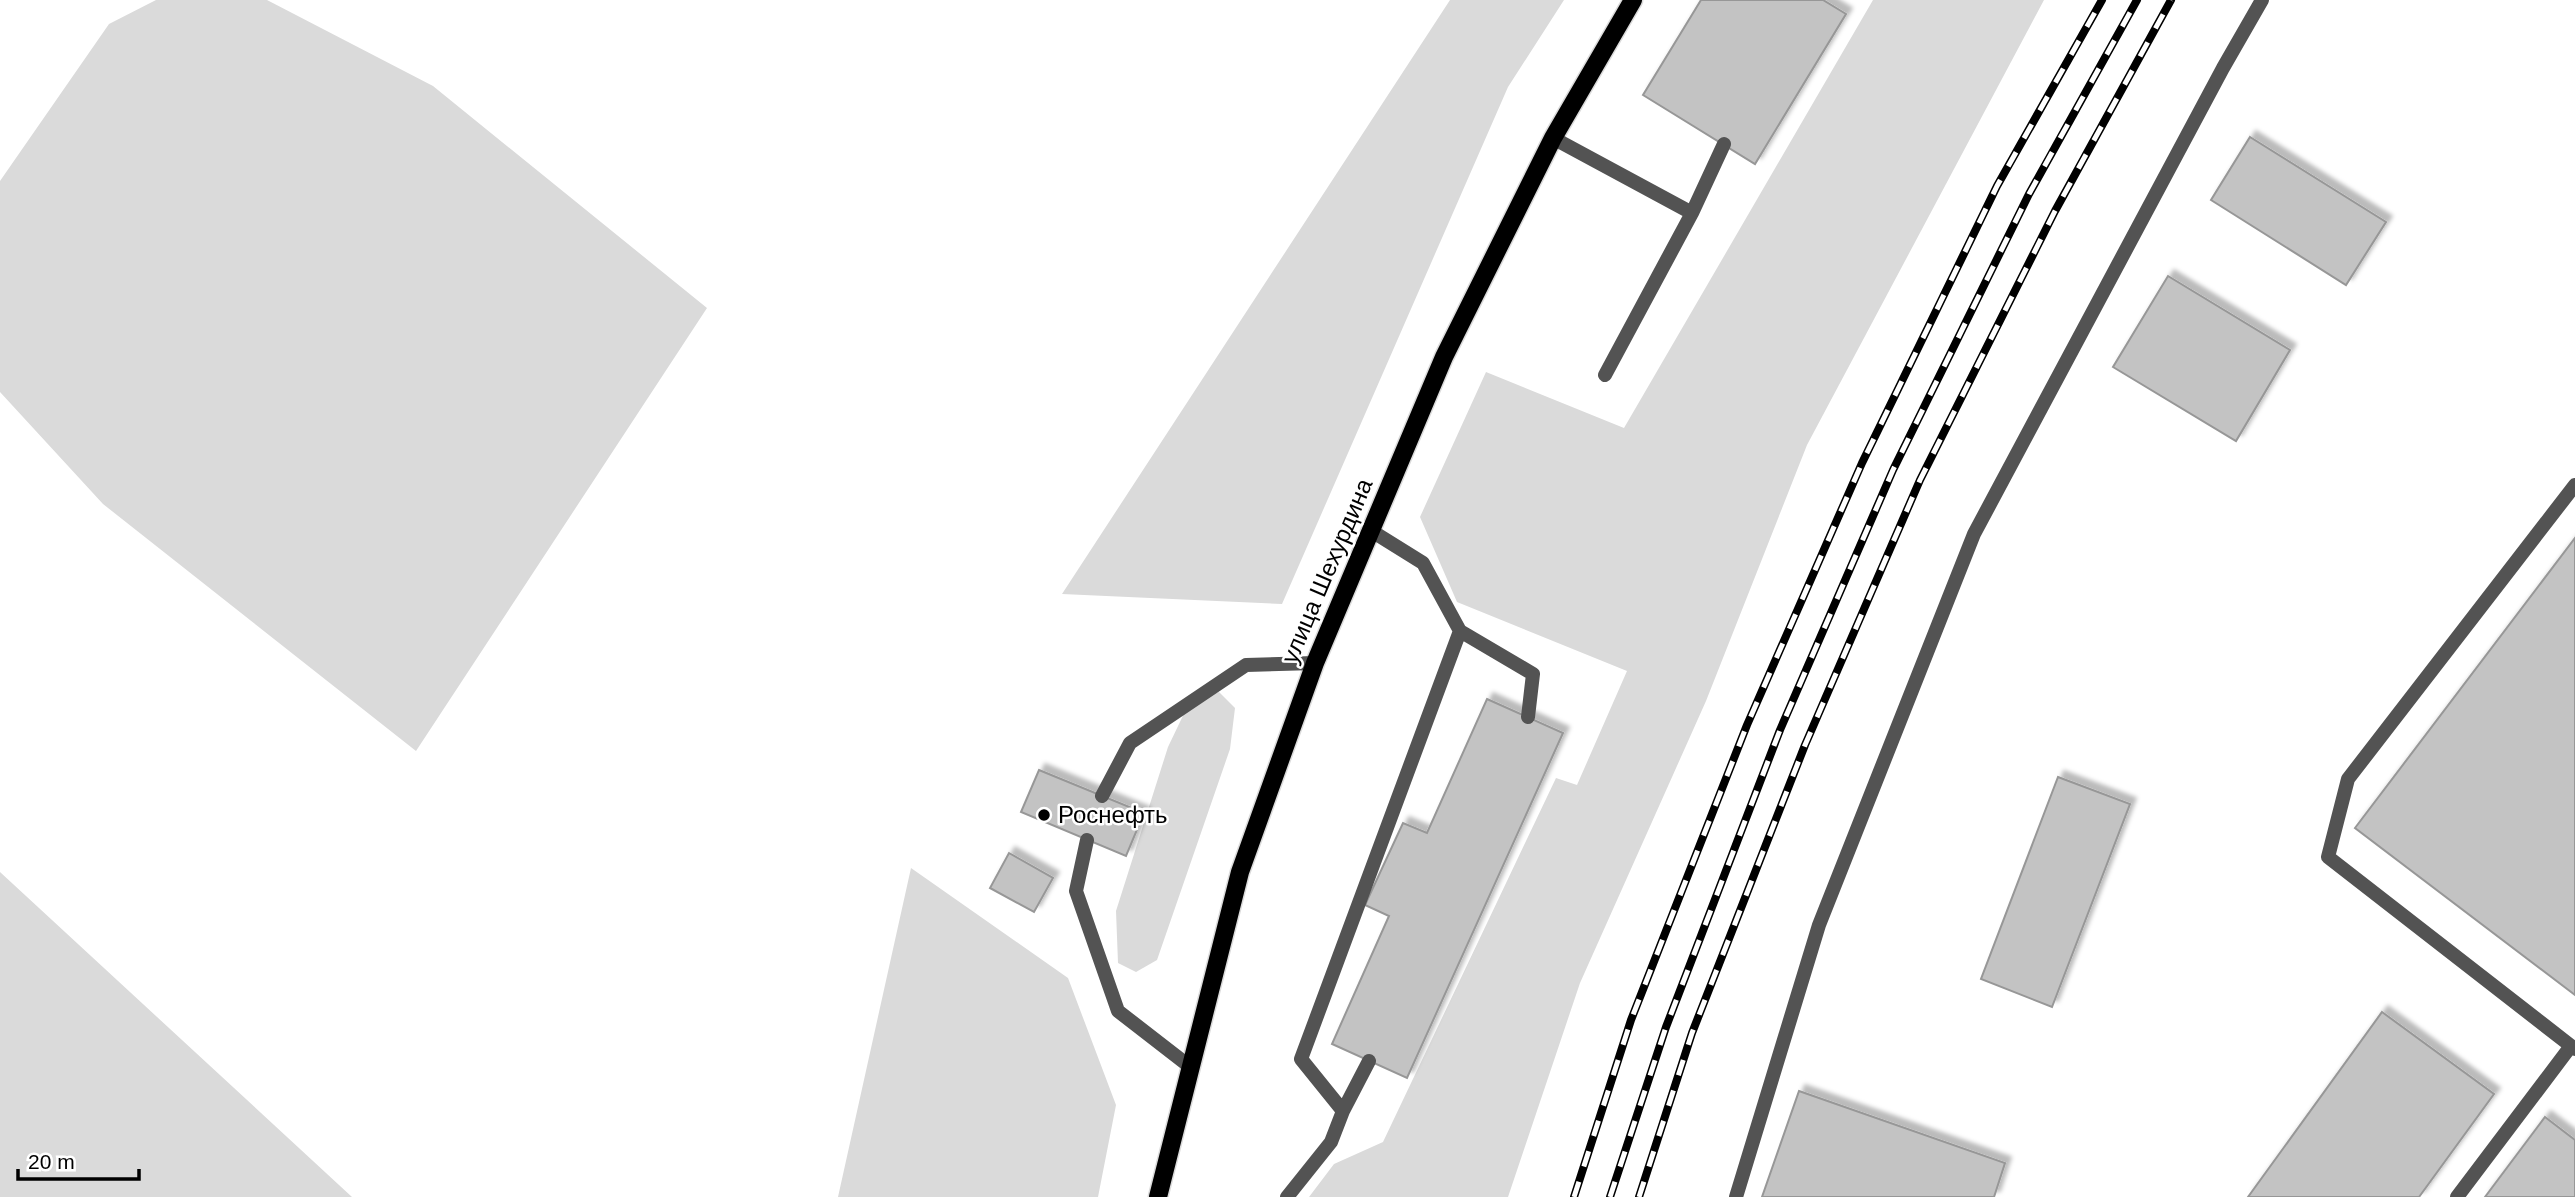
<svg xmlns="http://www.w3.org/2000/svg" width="2575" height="1197" viewBox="0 0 2575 1197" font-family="Arial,sans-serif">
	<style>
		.green { fill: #dadada }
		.building { fill: #c3c3c3; stroke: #979797; stroke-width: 2; filter: url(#shadow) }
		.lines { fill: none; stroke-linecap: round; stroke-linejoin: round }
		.primary-casing { stroke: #dbdbdb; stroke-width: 21 }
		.lane { stroke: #535353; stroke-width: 14 }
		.primary { stroke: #000; stroke-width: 18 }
		.rail-casing { stroke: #000; stroke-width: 8 }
		.rail { stroke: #fff; stroke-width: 5; stroke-dasharray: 16; stroke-linecap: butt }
		.poi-dot { fill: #000; stroke: #fff; stroke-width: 2.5 }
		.labels { text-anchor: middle; stroke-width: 5; stroke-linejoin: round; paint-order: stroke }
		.street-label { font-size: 24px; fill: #000; stroke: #fff }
		.poi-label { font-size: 24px; fill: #000; stroke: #fff; text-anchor: start }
	</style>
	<defs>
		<filter id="shadow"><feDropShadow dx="6" dy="-6" stdDeviation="2" flood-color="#0004"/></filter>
	</defs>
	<rect width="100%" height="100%" fill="#fff"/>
	<path class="green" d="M156 0H267L433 86 707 308 416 751 103 504 0 392V181L109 24Z
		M1450 0H1564L1508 87 1282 604 1062 594Z
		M1873 0H2044L1807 445 1706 701 1580 983 1508 1197H1309L1334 1164 1383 1142 1556 778 1577 785 1627 671 1457 602 1420 517 1486 372 1624 428Z
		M1219 692 1235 708 1230 749 1157 960 1136 972 1118 963 1116 911 1168 747 1190 701Z
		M911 868 1068 978 1116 1105 1098 1197H838Z
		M0 872 352 1197H0Z"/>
	<path class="building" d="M1701 0H1823L1846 14 1755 164 1643 95Z
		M2250 137 2386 222 2346 285 2211 200Z
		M2168 276 2290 350 2236 441 2113 367Z
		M2575 538V995L2355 828Z
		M1487 699 1563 733 1407 1078 1332 1044 1389 916 1365 905 1403 823 1427 833Z
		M1039 770 1144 813 1126 856 1021 812Z
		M2058 777 2130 804 2052 1007 1981 979Z
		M1009 853 1053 878 1034 912 990 888Z
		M2382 1012 2494 1094 2419 1197H2248Z
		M1799 1091 2005 1163 1994 1197H1762Z
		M2545 1117 2575 1140V1197H2485Z"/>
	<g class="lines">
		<defs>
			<path id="primary" d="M1158 1197 1240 872 1315 663 1444 357 1553 138 1633 0"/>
		</defs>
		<use href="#primary" class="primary-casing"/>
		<path class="lane" d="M1553 138 1692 213 1605 375
			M1692 213 1724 144
			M2575 485 2348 779 2328 857 2575 1049
			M1460 631 1533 674 1528 717
			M1102 796 1130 743 1246 665 1315 663
			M1087 840 1076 891 1118 1011 1189 1066
			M1343 1111 1301 1059 1460 631 1423 563 1370 530
			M1287 1197 1331 1142 1343 1111 1369 1061
			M1736 1197 1819 925 1974 534 2223 68 2262 0
			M2457 1197 2571 1046"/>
		<use href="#primary" class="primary"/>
		<defs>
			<path id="rail" d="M1574 1197 1631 1020 1747 725 1862 463 1997 186 2102 0
				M1610 1197 1666 1027 1780 730 1893 470 2029 194 2137 0
				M1639 1197 1692 1033 1805 745 1920 480 2055 211 2171 0"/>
		</defs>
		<use href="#rail" class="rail-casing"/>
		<use href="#rail" class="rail"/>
	</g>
	<circle class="poi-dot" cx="1044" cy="815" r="7"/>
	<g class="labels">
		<g class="street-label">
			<text transform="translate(1327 571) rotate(-67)" y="8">улица Шехурдина</text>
		</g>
		<g class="poi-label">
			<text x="1058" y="823">Роснефть</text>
		</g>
	</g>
	<path d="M18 1169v10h121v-10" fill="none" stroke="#000000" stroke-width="3.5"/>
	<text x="28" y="1169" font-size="21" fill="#000000" stroke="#ffffff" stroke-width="5" paint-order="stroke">20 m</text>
</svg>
